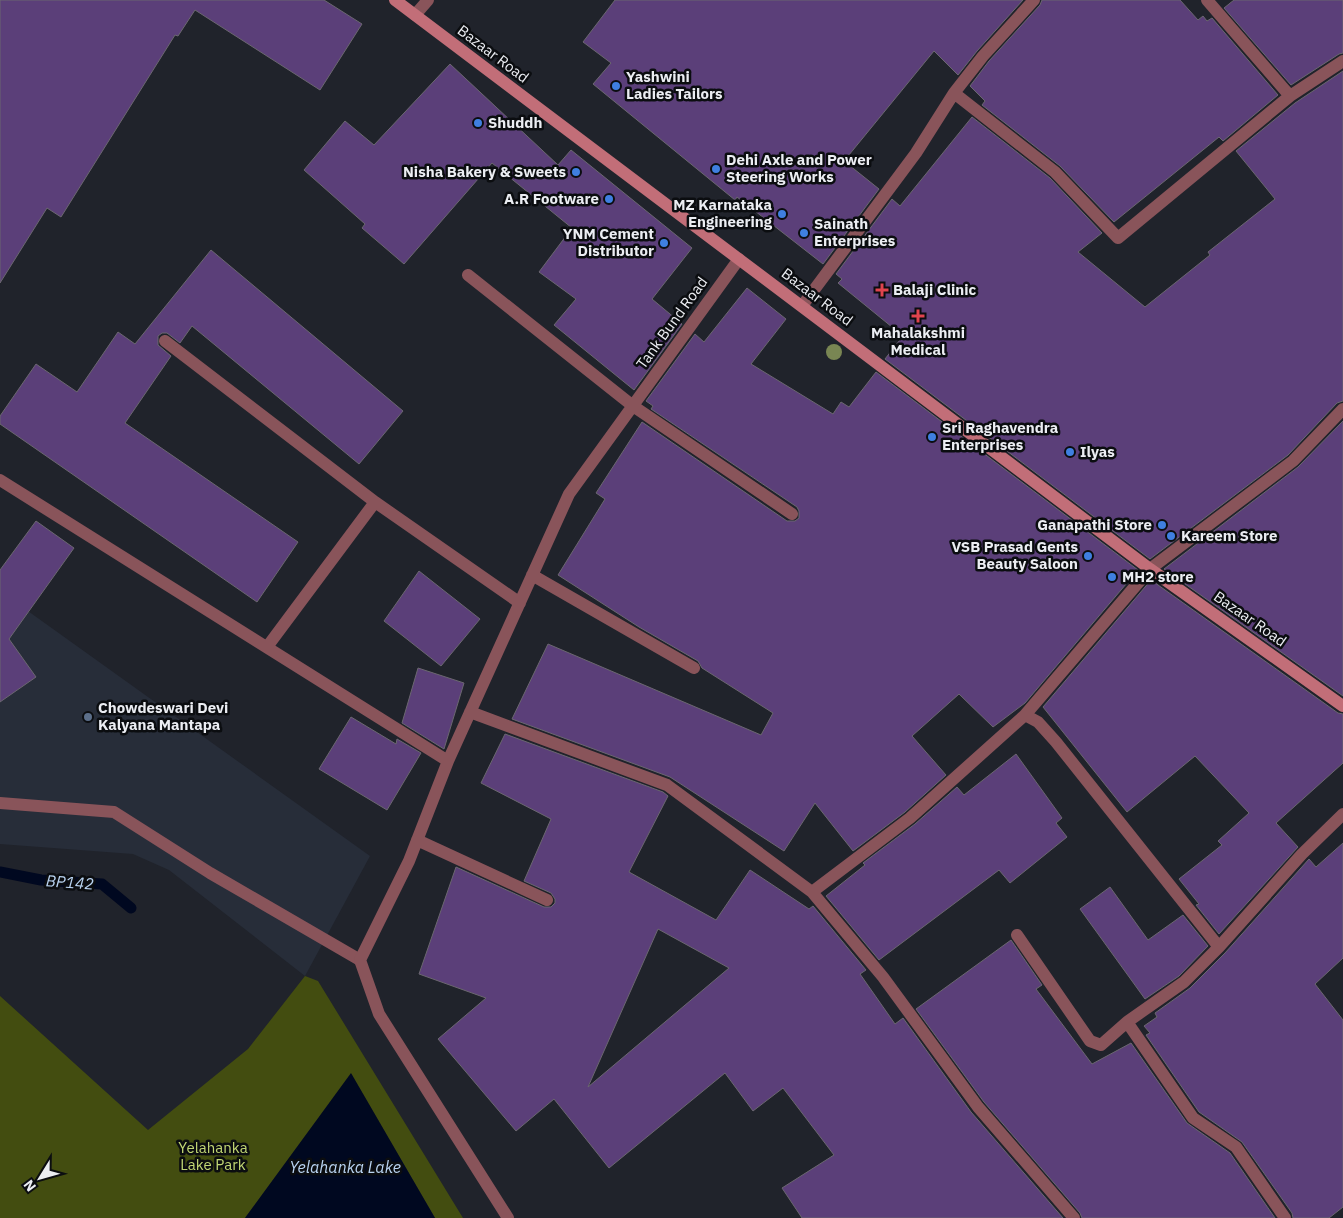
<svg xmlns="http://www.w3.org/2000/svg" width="1343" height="1218" viewBox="0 0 1343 1218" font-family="'IBM Plex Sans',sans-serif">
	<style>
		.built { fill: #272d39 }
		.green { fill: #434d10 }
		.water { fill: #000820 }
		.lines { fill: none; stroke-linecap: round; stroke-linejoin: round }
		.stream { stroke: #000820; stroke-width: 11 }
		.building { fill: #5b3f79; stroke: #6b6770; fill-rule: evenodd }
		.lane { stroke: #89545a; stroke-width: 12 }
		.street { stroke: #89545a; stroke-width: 12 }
		.secondary { stroke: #c26e78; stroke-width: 12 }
		.tree { fill: #798653 }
		.shop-dot { fill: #3f7fe0; stroke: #0b0d10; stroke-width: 2 }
		.health-dot { fill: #e0444e; stroke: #0b0d10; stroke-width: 2 }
		.service-dot { fill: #5c6f8a; stroke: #0b0d10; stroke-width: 2 }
		.labels { text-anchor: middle; stroke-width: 5; stroke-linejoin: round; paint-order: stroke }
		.street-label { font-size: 15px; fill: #eceef3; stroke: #0b0d10 }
		.poi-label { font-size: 15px; font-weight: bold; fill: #eceef3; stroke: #0b0d10; text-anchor: start }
		.park-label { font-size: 15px; fill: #c2d774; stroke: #0b0d10 }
		.water-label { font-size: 16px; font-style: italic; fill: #b9d3f1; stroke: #0b0d10 }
	</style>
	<rect width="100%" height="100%" fill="#20232b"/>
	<path class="built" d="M0 591 370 856 305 976 169 870 133 854 0 844Z"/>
	<path class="green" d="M305 976 318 981 463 1218H435L351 1074 245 1218H0V996L148 1130 248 1049Z"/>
	<path class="water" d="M351 1073 435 1218H245Z"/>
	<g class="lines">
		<path class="stream" d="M0 872 41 880 102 884 131 908"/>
	</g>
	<path class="building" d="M0 0H324L362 24 320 90 195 10 178 36 175 35 61 217 47 208 0 283Z
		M615 0H1023L977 51 958 75 934 51 844 161 879 189 823 264 737 197 735 200 593 84 611 63 583 42Z
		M1042 0H1180L1198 20 1203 16 1207 21 1212 18 1278 95 1223 141 1219 137 1114 222 1060 166 982 105 985 101 970 86 989 61 1040 5Z
		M1234 0H1343V53L1339 54 1291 85 1224 8Z
		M450 64 558 165 571 150 692 248 652 299 682 324 634 390 554 325 576 299 539 272 572 228 492 163 404 264 362 228 365 224 304 170 345 121 374 145Z
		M1343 71V401L1337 403 1288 455 1150 559 885 359 903 336 838 283 842 279 836 274 892 199 900 206 972 117 1050 178 1102 233 1078 252 1145 307 1210 255 1208 252 1275 199 1236 151 1295 103Z
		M211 250 403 411 359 464 192 326 180 343 167 333H162L158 336V345L171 356 125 423 298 542 257 602 0 424V416L36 364 77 392 118 332 135 344Z
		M747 288 786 319 751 364 833 414 841 402 849 407 876 372 1138 570 1025 703 993 727 959 694 912 736 946 775 905 812 853 851 815 803 784 851 670 777 512 719 548 644 761 735 773 713 702 668 698 661 639 627 558 575 605 499 596 493 642 422 787 521H795L799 518V511L797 507 651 409 653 406 646 401 695 334 704 342Z
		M1343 421V696L1164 569 1298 467Z
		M36 521 74 548 9 639 36 677 0 702V570Z
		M419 571 480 619 441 666 384 621Z
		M1151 580 1338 713 1343 714V763L1276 823 1298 847 1219 934 1196 905 1199 904 1179 879 1222 845 1218 841 1249 813 1195 756 1127 812 1043 707Z
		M418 668 464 683 444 749 402 723Z
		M351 717 396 744 397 739 421 753 387 810 319 769Z
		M505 734 663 792 668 796 629 872 716 920 750 870 809 909 813 906 866 970 860 974 895 1024 903 1018 971 1112 1063 1218H802L782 1188 834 1155 783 1088 753 1111 725 1073 609 1168 554 1099 516 1131 438 1039 486 998 419 974 456 867 544 907H551L555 903V899L551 893 524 881 551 819 481 783ZM658 929 729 968 588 1087Z
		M1016 754 1062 818 1056 823 1067 837 1010 883 999 870 879 960 826 896 865 865 863 863 915 824 957 787 964 795Z
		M1343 843V958L1315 984 1343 1020V1207L1329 1218H1293L1292 1213 1242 1142 1199 1112 1146 1035 1150 1033 1144 1026 1157 1017 1155 1013 1190 988 1225 953 1309 859 1316 867Z
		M1110 887 1148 940 1183 915 1208 946 1179 976 1145 999 1080 909Z
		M1011 940 1042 985 1036 989 1092 1064 1131 1043 1187 1123 1230 1153 1275 1218H1082L1080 1213 984 1102 916 1009Z"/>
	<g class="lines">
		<path class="lane" d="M0 803 114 812 210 873 360 960"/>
		<path class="street" d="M1207 0 1290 96 1343 61
			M415 15 428 0
			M954 93 1055 172 1118 238 1290 96
			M468 275 633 406 792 514
			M802 306 916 153 954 93 983 56 1034 0
			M165 341 375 502
			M0 480 448 761
			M532 575 694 668
			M267 647 375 502 520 603
			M470 712 667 785 812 892 883 977 978 1107 1074 1218
			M1025 715 1038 722 1056 742 1219 947
			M417 840 547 900
			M812 892 910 818 1025 715 1150 569 1293 461 1343 409
			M1017 935 1090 1041 1101 1045 1127 1022
			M508 1218 379 1014 360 960 409 861 448 761 569 494 739 259
			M1285 1218 1236 1147 1193 1118 1127 1022 1184 982 1219 947 1302 854 1343 814"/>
		<path class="secondary" d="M395 0 1150 569 1343 706"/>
	</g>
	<circle class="tree" cx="834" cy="352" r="8"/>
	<g class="shop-dot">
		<circle cx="616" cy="86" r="5"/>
		<circle cx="478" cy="123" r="5"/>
		<circle cx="716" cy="169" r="5"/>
		<circle cx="576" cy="172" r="5"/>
		<circle cx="609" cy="199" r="5"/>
		<circle cx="782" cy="214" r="5"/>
		<circle cx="804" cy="233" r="5"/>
		<circle cx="664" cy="243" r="5"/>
		<circle cx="932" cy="437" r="5"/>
		<circle cx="1070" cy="452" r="5"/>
		<circle cx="1162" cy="525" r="5"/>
		<circle cx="1171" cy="536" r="5"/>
		<circle cx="1088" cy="556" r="5"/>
		<circle cx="1112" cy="577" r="5"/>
	</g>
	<g class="health-dot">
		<path d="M879.5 282.5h5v5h5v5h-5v5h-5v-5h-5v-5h5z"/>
		<path d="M915.5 308.5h5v5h5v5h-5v5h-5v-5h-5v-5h5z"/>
	</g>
	<circle class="service-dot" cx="88" cy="717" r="5"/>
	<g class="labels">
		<g class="street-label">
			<text transform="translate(493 54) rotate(37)" y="5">Bazaar Road</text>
			<text transform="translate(817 297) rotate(37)" y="5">Bazaar Road</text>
			<text transform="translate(672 323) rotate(-54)" y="5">Tank Bund Road</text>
			<text transform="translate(1250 619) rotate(35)" y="5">Bazaar Road</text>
		</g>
		<g class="poi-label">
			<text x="626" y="82">Yashwini<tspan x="626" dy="17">Ladies Tailors</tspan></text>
			<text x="488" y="128">Shuddh</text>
			<text x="726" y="165">Dehi Axle and Power<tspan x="726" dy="17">Steering Works</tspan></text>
			<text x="566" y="177" text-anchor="end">Nisha Bakery &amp; Sweets</text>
			<text x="599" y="204" text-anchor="end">A.R Footware</text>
			<text x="772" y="210" text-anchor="end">MZ Karnataka<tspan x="772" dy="17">Engineering</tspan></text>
			<text x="814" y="229">Sainath<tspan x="814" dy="17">Enterprises</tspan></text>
			<text x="654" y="239" text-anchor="end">YNM Cement<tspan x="654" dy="17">Distributor</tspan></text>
			<text x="893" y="295">Balaji Clinic</text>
			<text x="918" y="338" text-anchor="middle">Mahalakshmi<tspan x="918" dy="17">Medical</tspan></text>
			<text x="942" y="433">Sri Raghavendra<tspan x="942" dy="17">Enterprises</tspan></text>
			<text x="1080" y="457">Ilyas</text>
			<text x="1152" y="530" text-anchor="end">Ganapathi Store</text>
			<text x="1181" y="541">Kareem Store</text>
			<text x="1078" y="552" text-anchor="end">VSB Prasad Gents<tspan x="1078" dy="17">Beauty Saloon</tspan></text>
			<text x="1122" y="582">MH2 store</text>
			<text x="98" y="713">Chowdeswari Devi<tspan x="98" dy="17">Kalyana Mantapa</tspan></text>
		</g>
		<g class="park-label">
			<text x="213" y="1153">Yelahanka<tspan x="213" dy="17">Lake Park</tspan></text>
		</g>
		<g class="water-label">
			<text transform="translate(70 882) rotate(4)" y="6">BP142</text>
			<text x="345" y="1173">Yelahanka Lake</text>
		</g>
	</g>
	<g transform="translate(40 1178) rotate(233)" stroke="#0b0d10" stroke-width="4" paint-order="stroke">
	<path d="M0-4L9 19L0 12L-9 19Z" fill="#eceef3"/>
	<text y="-8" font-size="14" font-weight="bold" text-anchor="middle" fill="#eceef3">N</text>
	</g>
</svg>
